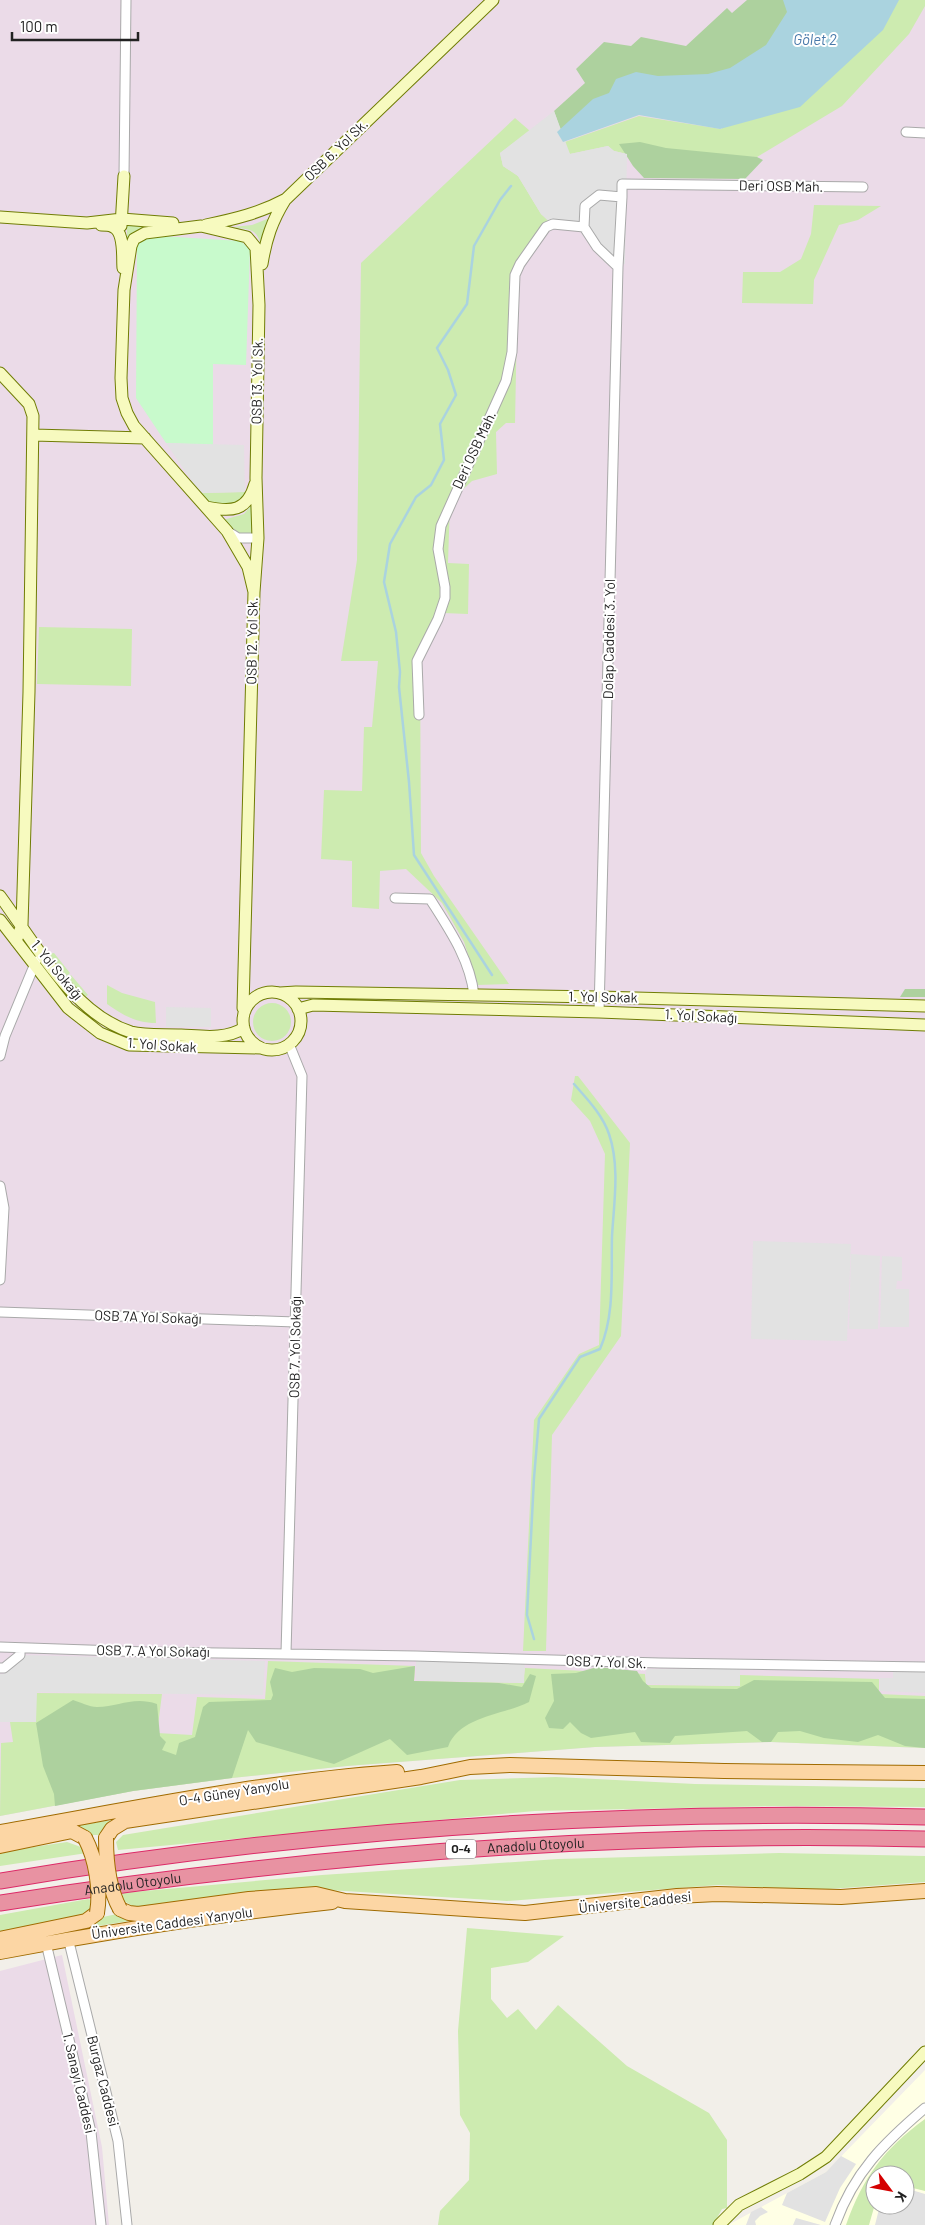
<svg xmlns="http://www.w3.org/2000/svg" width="925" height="2225" viewBox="0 0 925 2225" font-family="Barlow,sans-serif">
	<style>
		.industrial { fill: #ebdbe8 }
		.education { fill: #ffffe5; fill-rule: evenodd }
		.grass { fill: #cdebb0 }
		.forest { fill: #add19e }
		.park { fill: #c8facc }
		.parking { fill: #e2e2e2 }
		.water { fill: #aad3df }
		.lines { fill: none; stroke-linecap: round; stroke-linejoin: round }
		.stream { stroke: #aad3df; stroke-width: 2.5 }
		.street-casing { stroke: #a9a9a9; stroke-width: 11 }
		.secondary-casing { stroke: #707d05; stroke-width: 13 }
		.primary-casing { stroke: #a06b00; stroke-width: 16 }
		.highway-casing { stroke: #dc2a67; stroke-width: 17 }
		.street { stroke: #fff; stroke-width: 9 }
		.secondary { stroke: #f7fabf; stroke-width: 11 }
		.primary { stroke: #fcd6a4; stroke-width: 14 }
		.highway { stroke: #e892a2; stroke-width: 15 }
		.primary-bridge-casing { stroke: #a06b00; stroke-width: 16; stroke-linecap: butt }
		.primary-bridge { stroke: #fcd6a4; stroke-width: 14 }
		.labels { text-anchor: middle; stroke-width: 4; stroke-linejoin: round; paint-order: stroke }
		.shield { fill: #fff; stroke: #646464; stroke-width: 1 }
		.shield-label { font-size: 12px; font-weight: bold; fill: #222 }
		.street-label { font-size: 14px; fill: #222; stroke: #fff }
		.water-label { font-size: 15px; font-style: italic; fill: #4a7aab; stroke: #fff }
	</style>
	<rect width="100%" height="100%" fill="#f2efe9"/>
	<path class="industrial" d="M0 0H925V1748L771 1742 595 1747 347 1766 232 1778 133 1791 0 1816Z
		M62 1955 102 2147 109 2225H0V1971Z"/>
	<path class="education" d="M925 2070V2225H728L826 2172ZM875 2175H905V2205H875Z"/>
	<path class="grass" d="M897 0H925V6L909 34 842 106 757 157 627 154 614 151 608 146 570 154 562 143 639 116 721 129Z
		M515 118 530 131 500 153 503 166 518 176 541 214 553 225 518 268 515 423H506L496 432 497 474 472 481 450 502 448 563 469 564 468 614 443 613 420 656 421 853 434 876 509 984 478 985 464 942 442 903 406 869 380 871 379 909 352 907V861L321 859 324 790 362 791 364 727H372L378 661H341L357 560 361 263Z
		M814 205 881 206 858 220 839 225 814 280 813 304 742 303 743 272H780L801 259 811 234Z
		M272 217 266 225 261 246C257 228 250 230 233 227L252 225Z
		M127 224 158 225C141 228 135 227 127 244Z
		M245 492 242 500 233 506 211 504 200 493Z
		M254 502 253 534 241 536 223 520 244 514Z
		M39 627 132 629 131 686 37 684Z
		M54 953 70 973 67 976 49 954Z
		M71 975 88 995 85 997 68 978Z
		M107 985 122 993 155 1002 156 1023C137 1023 122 1015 107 1004Z
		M253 1022a19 19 0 1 1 38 0a19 19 0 1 1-38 0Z
		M575 1076H578L630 1143 621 1336 552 1435 546 1651H523L534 1420 579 1354 599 1345 605 1154 590 1121 571 1100Z
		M268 1661 415 1666 414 1681 523 1683 525 1668 645 1674 646 1685 740 1686V1675L879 1679V1694L925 1696V1748L771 1742 595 1747 347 1766 232 1778 133 1791 0 1816 1 1743 13 1742 10 1722H36V1693L162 1694 157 1733 192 1735 197 1697 265 1699Z
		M556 1777 695 1784 925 1788V1807L773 1806 535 1811 118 1850 116 1842 123 1835 460 1780Z
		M114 1820 99 1835H90L72 1825Z
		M67 1842 81 1847 87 1853 0 1866V1852Z
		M779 1853 925 1856V1882L816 1890 718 1885 507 1901 328 1890 134 1907 124 1901 122 1893 322 1875 558 1859Z
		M88 1899 92 1900 93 1905 85 1915 0 1936V1915Z
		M117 1914 129 1921 92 1927 103 1917Z
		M467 1928 564 1936 528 1962 491 1968V1999L507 2018 518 2009 536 2030 558 2005 627 2066 709 2113 727 2140V2208L722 2209 713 2225H438L440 2211 469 2180 470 2133 460 2115 458 2031Z
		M925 2119V2191L905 2186V2175H875V2204L869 2225H846C863 2177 884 2149 925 2119Z"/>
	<path class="forest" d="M747 0H796L772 50 723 73 611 97 562 134 554 111 585 83 576 69 604 42 631 46 641 37 686 46 727 8 732 13Z
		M640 142 666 148 757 157 763 160 745 179 644 178 633 166 619 144Z
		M905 989H925V997H900Z
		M415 1666 414 1681 499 1683 522 1687 530 1674 536 1676 529 1702C504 1715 459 1716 448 1747L407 1755 390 1739 334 1764 256 1742 248 1730 232 1778 133 1791 55 1806 54 1794 43 1766 36 1723 73 1700C80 1702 89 1707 97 1707 119 1707 133 1696 157 1704L160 1736 166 1742 162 1750 176 1755 179 1743 195 1737 203 1707 209 1702 271 1700 273 1695 270 1682 275 1668 292 1672 314 1668 360 1669 373 1673Z
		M597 1667 637 1671 643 1681 651 1688 737 1689 754 1680 872 1682 885 1698 925 1699V1748L905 1746 878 1735 858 1742 824 1738 800 1731 778 1732 771 1742H762L747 1731 675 1736 670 1743 641 1742 635 1732 591 1738 581 1733 570 1722 563 1729 549 1728 545 1718 554 1701 551 1674 576 1673Z"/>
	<path class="park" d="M144 235 241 241 250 250 246 365 213 364V445L166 443 136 398 137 245Z"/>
	<path class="parking" d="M554 111 570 154 608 146 614 151 627 154 625 264 605 263 577 228 553 225 541 214 518 176 503 166 500 153Z
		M166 443 244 445 245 492 200 493Z
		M166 1007 211 1008V1027H166Z
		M753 1241 851 1244 847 1341 751 1339Z
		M851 1254 880 1256 878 1329H849Z
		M882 1256 902 1257V1281H897L896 1289H909V1327H880Z
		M20 1655 265 1661 263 1695 37 1692 36 1722H0V1674H4V1668Z
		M416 1656 525 1659 524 1683 416 1680Z
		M646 1669H740V1686L646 1684Z
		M893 1671 925 1672V1693L880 1691V1678H893Z
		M841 2156 856 2164 840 2188 825 2222 782 2205 787 2193 826 2172Z
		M905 2188 925 2194V2225H875L880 2205H905Z
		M761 2207 768 2212 760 2216 755 2221 756 2225H746L751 2212Z
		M796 2218 821 2225H793Z"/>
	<path class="water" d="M783 0H899L883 30 800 107 720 129 639 115 563 142 557 132 593 99 609 93 616 79 636 72 658 76 708 74 730 68 766 45 787 12Z"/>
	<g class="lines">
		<path class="stream" d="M492 975 414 855 409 782 399 687 400 672 396 632 384 582 390 544 416 497 431 485 444 460 440 424 456 395 448 370 437 348 467 304 474 246 500 200 511 186
			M534 1639 527 1615 534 1478 539 1419 580 1357 600 1349C615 1315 611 1273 612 1236 614 1203 620 1166 609 1134 602 1114 587 1099 574 1084"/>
		<defs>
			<path id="street" d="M906 132 925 133
				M124 176 126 0
				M622 197V184L863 187
				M227 531 238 538H258
				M419 715 417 661 438 619 445 598V587L438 549 441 526 506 381 512 352 515 275 520 264 546 227 553 224 584 227
				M395 898 430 899C449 929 470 959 474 995
				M599 1012 618 267 622 197 599 195 585 206 584 227 597 247 618 267
				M0 1056 5 1036 36 961
				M0 1186 4 1208 0 1280
				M0 1312 295 1322
				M0 1647 147 1652 416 1656 660 1663 925 1667
				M286 1653 302 1076 289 1044
				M0 1668H4L20 1655V1648
				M68 1938 118 2141 127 2225
				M46 1943 91 2132 101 2225
				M835 2225C854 2172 884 2143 925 2108"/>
			<path id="secondary" d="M0 217 87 223 122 219 173 223
				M101 225C105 225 110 225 113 227 125 232 122 257 123 268
				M206 225C235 219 260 213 286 199L493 0
				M121 226 124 176
				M262 264C266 239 272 221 285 200
				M0 373 29 404 33 416 29 692 22 925 16 941
				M33 435 145 438
				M206 507C231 512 247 512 255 484
				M0 896C34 942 73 1014 131 1032 146 1036 165 1034 181 1035 202 1036 225 1040 244 1028
				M0 920 68 1008 100 1033 129 1045 261 1048
				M243 1021a29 29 0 1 1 58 0a29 29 0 1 1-58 0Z
				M280 993 296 992 599 997 925 1006
				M298 1009 313 1005 599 1012 925 1025
				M245 1011 243 1008 254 592 248 567 227 531 134 426 127 413 122 398 121 378 124 290 131 246 134 239 145 233 201 226 247 237 256 248 259 305 256 478 258 538 254 592
				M719 2225 739 2205 800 2174 826 2157 925 2052"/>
			<path id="primary" d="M0 1832C132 1809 264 1781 397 1772
				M106 1838 112 1829 125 1821 421 1777 470 1767 510 1765 724 1771 925 1773
				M0 1846 72 1831 85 1838
				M120 1909 129 1913 138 1914 249 1899 316 1894 345 1901 525 1913 677 1896 717 1894 841 1897 925 1891
				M0 1939 86 1921 97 1913
				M0 1952C110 1931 220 1914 332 1902"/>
			<g id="highway">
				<path d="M0 1881C305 1830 616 1809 925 1817"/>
				<path id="s1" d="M0 1903C306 1855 615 1831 925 1839"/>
			</g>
		</defs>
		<use href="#street" class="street-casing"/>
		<use href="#secondary" class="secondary-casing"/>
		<use href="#primary" class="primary-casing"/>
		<use href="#highway" class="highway-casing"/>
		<use href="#street" class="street"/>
		<use href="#secondary" class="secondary"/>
		<use href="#primary" class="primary"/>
		<use href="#highway" class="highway"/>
		<defs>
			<path id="primary-bridge" d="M85 1838C96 1859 101 1890 97 1913
				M106 1838C106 1860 109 1889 120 1909"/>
		</defs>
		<use href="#primary-bridge" class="primary-bridge-casing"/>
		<use href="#primary-bridge" class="primary-bridge"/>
	</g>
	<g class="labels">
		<rect class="shield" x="446" y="1839.5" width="30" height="19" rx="4"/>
		<g class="shield-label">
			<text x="461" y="1853">O-4</text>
		</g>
		<g class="street-label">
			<text transform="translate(336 150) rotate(-44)" y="5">OSB 6. Yol Sk.</text>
			<text transform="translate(781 186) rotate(1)" y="5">Deri OSB Mah.</text>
			<text transform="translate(257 381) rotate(-89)" y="5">OSB 13. Yol Sk.</text>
			<text transform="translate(474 450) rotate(-65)" y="5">Deri OSB Mah.</text>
			<text transform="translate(609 639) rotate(-89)" y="5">Dolap Caddesi 3. Yol</text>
			<text transform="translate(252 641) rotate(-89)" y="5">OSB 12. Yol Sk.</text>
			<text transform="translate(57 970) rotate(51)" y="5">1. Yol Sokağı</text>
			<text transform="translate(603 997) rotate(1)" y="5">1. Yol Sokak</text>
			<text transform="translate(701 1016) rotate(3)" y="5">1. Yol Sokağı</text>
			<text transform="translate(162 1045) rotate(4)" y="5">1. Yol Sokak</text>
			<text transform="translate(148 1317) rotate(2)" y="5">OSB 7A Yol Sokağı</text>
			<text transform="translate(295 1347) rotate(-89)" y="5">OSB 7. Yol Sokağı</text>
			<text transform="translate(153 1651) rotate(1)" y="5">OSB 7. A Yol Sokağı</text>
			<text transform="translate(606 1662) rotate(2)" y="5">OSB 7. Yol Sk.</text>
			<text transform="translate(234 1792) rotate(-9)" y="5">O-4 Güney Yanyolu</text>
			<text dy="5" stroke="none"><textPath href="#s1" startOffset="539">Anadolu Otoyolu</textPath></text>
			<text dy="5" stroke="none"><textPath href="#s1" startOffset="134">Anadolu Otoyolu</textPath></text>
			<text transform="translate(635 1902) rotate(-6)" y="5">Üniversite Caddesi</text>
			<text transform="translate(172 1923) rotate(-8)" y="5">Üniversite Caddesi Yanyolu</text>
			<text transform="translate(103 2081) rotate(76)" y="5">Burgaz Caddesi</text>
			<text transform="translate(79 2083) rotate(77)" y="5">1. Sanayi Caddesi</text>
		</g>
		<g class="water-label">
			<text x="815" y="45">Gölet 2</text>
		</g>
	</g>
	<g transform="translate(890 2190) rotate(122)"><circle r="24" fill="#ffffff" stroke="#a7a7a7"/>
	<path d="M0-4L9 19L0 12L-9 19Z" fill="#d40000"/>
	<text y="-8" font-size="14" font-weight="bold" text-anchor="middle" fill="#222222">K</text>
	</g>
	<path d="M12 32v8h126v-8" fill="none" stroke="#222222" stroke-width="2.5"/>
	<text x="20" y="32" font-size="15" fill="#222222" stroke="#ffffff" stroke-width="4" paint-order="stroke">100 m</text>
</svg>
